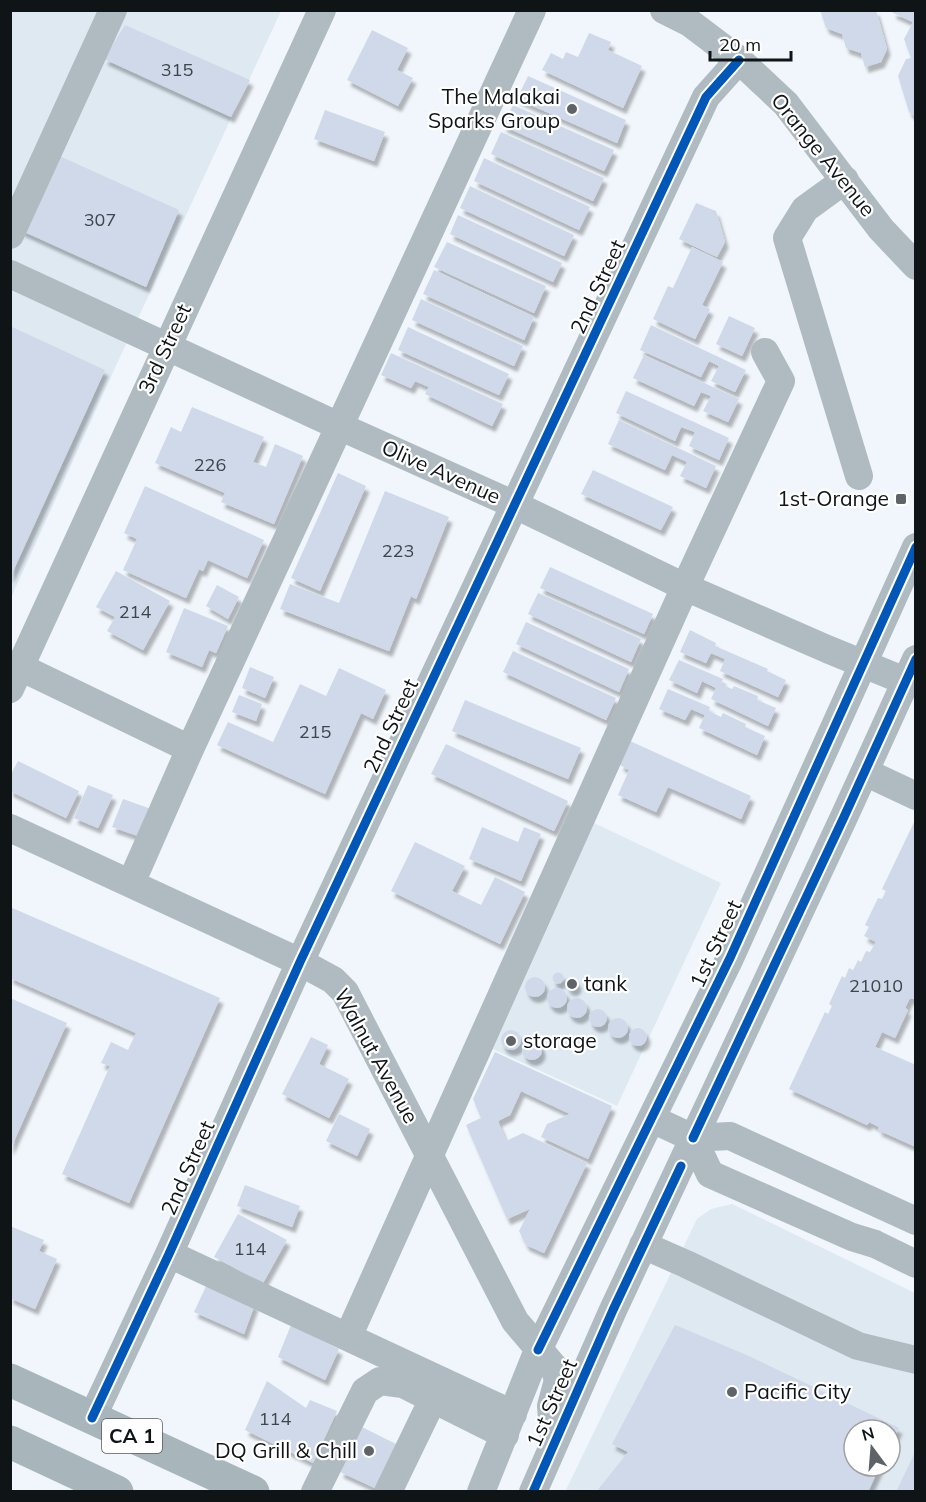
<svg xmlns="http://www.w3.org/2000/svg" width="926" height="1502" viewBox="0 0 926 1502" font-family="Mulish,sans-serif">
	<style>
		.built { fill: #dee9f2; fill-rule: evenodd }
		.building { fill: #cfd9e9; filter: url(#shadow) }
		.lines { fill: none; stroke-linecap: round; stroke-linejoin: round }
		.minor { stroke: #afbbc0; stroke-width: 28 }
		.highway { stroke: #a8b6bc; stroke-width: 33 }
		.cycleway-casing { stroke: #fff; stroke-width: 13 }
		.cycleway { stroke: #0057b8; stroke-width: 9 }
		.poi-dot { fill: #5e6367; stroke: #fff; stroke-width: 2 }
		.labels { text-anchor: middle; stroke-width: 4.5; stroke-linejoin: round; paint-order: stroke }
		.number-label { font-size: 18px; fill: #3f454c }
		.shield { fill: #fff; stroke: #575a5d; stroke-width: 1.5 }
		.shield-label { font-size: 20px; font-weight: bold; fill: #0f1417 }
		.poi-label { font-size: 21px; fill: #0f1417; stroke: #fff; text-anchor: end }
		.street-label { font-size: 21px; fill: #0f1417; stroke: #fff }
	</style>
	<defs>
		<filter id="shadow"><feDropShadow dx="3.5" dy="6" stdDeviation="1.5" flood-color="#0004"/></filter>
	</defs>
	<rect width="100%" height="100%" fill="#f0f6fb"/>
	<path class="built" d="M11 11H281L113 372 11 598Z
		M594 823 721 883 617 1106 493 1049Z
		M732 1204 915 1293V1491L565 1492 697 1219 711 1209ZM854 1430H890V1466H854Z"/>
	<path class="building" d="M820 10H876L887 49 881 62 865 67 861 53 846 48 842 34 826 28Z
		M893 10H916V117L909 112 898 76 906 59 911 58 904 39 913 22 893 13Z
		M125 25 250 80 231 117 104 59Z
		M372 30 408 48 397 70 413 78 398 106 347 80Z
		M589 33 611 42 608 50 642 66 623 108 542 70 551 53 563 59 566 52 578 57Z
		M528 76 626 120 617 143 517 99Z
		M513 105 614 150 604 171 503 126Z
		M325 110 385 132 374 161 314 139Z
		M501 132 604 178 593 201 491 154Z
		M55 154 179 210 146 287 20 230Z
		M484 158 590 207 579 230 474 181Z
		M470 186 574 235 564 256 460 208Z
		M696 203 716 211 725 242 717 257 679 239Z
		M458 215 562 263 553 282 450 234Z
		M447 242 546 286 534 313 434 267Z
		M692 247 723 262 702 305 710 309 695 339 653 319 668 286 673 288Z
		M434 270 534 317 524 340 423 294Z
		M421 299 523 346 514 366 412 320Z
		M729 316 755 328 742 356 716 344Z
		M651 325 746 370 735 392 711 381 719 366 709 361 701 377 640 350Z
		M10 326 105 370 10 578Z
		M408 327 509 374 499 395 398 350Z
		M391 353 503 404 492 426 425 394 429 387 415 381 411 388 381 375Z
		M644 355 739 399 728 422 703 411 711 396 701 392 694 406 633 378Z
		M626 391 729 438 719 460 689 446 695 432 681 427 675 441 616 413Z
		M192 407 264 437 253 462 266 467 275 444 303 456 274 524 221 502 225 493 155 463 171 427 181 432Z
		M619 420 716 466 706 488 680 476 687 462 672 455 665 470 608 444Z
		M593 470 673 507 661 530 581 494Z
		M338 473 366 486 320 591 291 578Z
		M145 486 264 540 247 578 208 560 203 571 199 569 186 598 123 570 137 539 124 533Z
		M385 491 449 517 416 599 411 596 389 651 280 609 290 584 339 603Z
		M550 567 653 614 644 634 540 588Z
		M116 571 170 601 143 650 107 631 115 617 96 607Z
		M217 585 239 597 228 619 206 606Z
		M538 593 641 639 631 662 528 614Z
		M184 608 228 626 216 653 209 650 202 667 166 652Z
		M526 622 629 669 619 692 516 644Z
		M690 630 716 643 715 646 768 669 767 671 786 680 778 697 720 671 725 659 711 653 706 663 680 652Z
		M513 651 616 698 606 720 503 672Z
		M679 660 723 679 721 684 732 689 734 686 758 696 757 700 776 708 768 726 711 699 716 688 702 681 697 693 669 680Z
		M250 667 274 677 265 698 242 688Z
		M339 668 386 690 373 719 361 713 325 794 217 745 228 722 273 742 300 684 326 696Z
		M668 689 710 707 709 711 721 717 723 713 746 724 745 727 765 736 757 755 699 728 705 715 691 709 685 720 659 709Z
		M239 695 262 704 256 721 232 712Z
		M465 700 581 748 568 779 452 731Z
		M630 741 751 796 741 819 668 787 656 812 618 795 629 770 620 765Z
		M446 744 568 801 554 831 431 774Z
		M18 761 79 791 66 818 10 791V776Z
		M88 785 113 795 98 828 74 818Z
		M123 799 151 809 141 837 112 827Z
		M916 818V995L914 999 910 998 905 1008 908 1010 895 1038 882 1032 875 1047 916 1065V1147L878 1130 879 1127 869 1122 867 1125 789 1089 825 1012 828 1014 832 1006 829 1004 842 976 845 978 849 968 853 970 858 960 861 962 866 951 870 952 876 942 864 936 869 927 865 925 878 898 882 899 886 891 882 889Z
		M482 827 518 842 524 827 541 834 521 881 469 859Z
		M415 842 465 866 452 891 481 905 495 877 525 892 500 944 391 891Z
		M10 907 220 998 129 1203 62 1174 110 1066 101 1063 111 1042 128 1050 136 1033 10 978Z
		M552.5 978a5.5 5.5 0 1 1 11 0a5.5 5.5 0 1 1-11 0Z
		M525 987a10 10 0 1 1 20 0a10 10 0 1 1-20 0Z
		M566 984a6 6 0 1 1 12 0a6 6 0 1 1-12 0Z
		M547 998a10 10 0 1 1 20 0a10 10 0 1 1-20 0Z
		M567 1008a10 10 0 1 1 20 0a10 10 0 1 1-20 0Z
		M10 998 67 1023 10 1150Z
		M589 1018a9 9 0 1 1 18 0a9 9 0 1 1-18 0Z
		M608 1028a10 10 0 1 1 20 0a10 10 0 1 1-20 0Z
		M629 1037a9 9 0 1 1 18 0a9 9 0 1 1-18 0Z
		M501 1040a10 10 0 1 1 20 0a10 10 0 1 1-20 0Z
		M311 1037 328 1045 319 1064 349 1079 329 1118 282 1094Z
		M522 1050a10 10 0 1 1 20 0a10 10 0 1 1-20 0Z
		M495 1052 612 1106 588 1159 541 1137 547 1124 570 1114 521 1091 510 1115 498 1121 506 1141 523 1133 587 1163 544 1253 526 1245 519 1231 530 1209 507 1219 466 1125 481 1118 473 1099Z
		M339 1114 370 1129 357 1156 326 1141Z
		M245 1185 300 1206 292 1227 237 1206Z
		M238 1214 287 1240 263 1283 214 1257Z
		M10 1226 44 1240 39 1251 57 1259 35 1309 10 1298Z
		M207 1284 255 1304 244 1334 194 1312Z
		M291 1325 339 1349 325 1380 278 1357Z
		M675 1325 749 1356 899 1428 890 1446V1430H854V1466H880L868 1492H596L628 1452 612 1444Z
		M267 1381 306 1408 310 1400 337 1411 313 1463 245 1430Z
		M356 1424 398 1445 377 1489 340 1472Z
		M916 1450V1492H896Z"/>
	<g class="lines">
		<path class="minor" d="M664 10 690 23 739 60 786 104 881 229 916 266
			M845 180 805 209 787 238 859 476
			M10 235 113 10
			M10 274 341 427 515 505 685 587 827 649 905 681
			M20 667 190 749
			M10 689 322 10
			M865 772 916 796
			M10 828 300 962 333 980 345 992 515 1321 554 1367 558 1380 551 1406 553 1432
			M131 883 190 749 532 10
			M652 1119 693 1138 730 1136 916 1221
			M693 1138 710 1174 852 1237 875 1244 916 1264
			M643 1245 686 1264 858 1346 916 1360
			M169 1254 513 1414
			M348 1337 685 587 781 381 765 352
			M92 1418 169 1254 300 962 706 97 739 60
			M315 1492 365 1391 380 1381 403 1384 505 1435
			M388 1492 433 1399
			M481 1492 538 1350 730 958 916 547
			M533 1492 613 1310 844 817 916 659"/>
		<path class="highway" d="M10 1380 253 1492
			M10 1442 117 1492"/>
		<defs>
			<path id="cycleway" d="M693 1138 844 817 916 659
				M538 1350 730 958 916 547
				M92 1418 169 1254 300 962 706 97 739 60
				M533 1492 613 1310 681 1166"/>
		</defs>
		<use href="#cycleway" class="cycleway-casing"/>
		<use href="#cycleway" class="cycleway"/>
	</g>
	<g class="poi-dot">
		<circle cx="572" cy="109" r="6"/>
		<rect x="895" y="493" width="12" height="12" rx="3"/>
		<circle cx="572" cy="984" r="6"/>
		<circle cx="511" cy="1041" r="6"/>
		<circle cx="732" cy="1392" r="6"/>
		<circle cx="369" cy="1451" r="6"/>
	</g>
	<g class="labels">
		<g class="number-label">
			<text x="177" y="76">315</text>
			<text x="100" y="226">307</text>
			<text x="210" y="471">226</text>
			<text x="398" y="557">223</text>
			<text x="135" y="618">214</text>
			<text x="315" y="738">215</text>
			<text x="876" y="992">21010</text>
			<text x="250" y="1255">114</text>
			<text x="275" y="1425">114</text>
		</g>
		<rect class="shield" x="102" y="1419" width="60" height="34" rx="4.5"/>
		<g class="shield-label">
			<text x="132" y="1443">CA 1</text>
		</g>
		<g class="poi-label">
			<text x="560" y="104">The Malakai<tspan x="560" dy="24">Sparks Group</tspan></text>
			<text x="889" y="506">1st-Orange</text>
			<text x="584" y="991" text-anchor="start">tank</text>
			<text x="523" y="1048" text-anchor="start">storage</text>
			<text x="744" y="1399" text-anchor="start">Pacific City</text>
			<text x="357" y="1458">DQ Grill &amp; Chill</text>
		</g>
		<g class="street-label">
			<text transform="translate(823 155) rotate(51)" y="7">Orange Avenue</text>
			<text transform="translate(598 287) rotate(-65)" y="7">2nd Street</text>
			<text transform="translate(165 349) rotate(-65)" y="7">3rd Street</text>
			<text transform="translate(441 472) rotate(24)" y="7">Olive Avenue</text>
			<text transform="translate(391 726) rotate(-65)" y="7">2nd Street</text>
			<text transform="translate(716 944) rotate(-65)" y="7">1st Street</text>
			<text transform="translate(376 1056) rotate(61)" y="7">Walnut Avenue</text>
			<text transform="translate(188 1168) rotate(-66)" y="7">2nd Street</text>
			<text transform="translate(552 1403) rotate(-66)" y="7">1st Street</text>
		</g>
	</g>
	<rect width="926" height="1502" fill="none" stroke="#0f1417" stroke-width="24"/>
	<g transform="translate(872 1448) rotate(344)"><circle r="28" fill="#ffffff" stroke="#9fa1a2" stroke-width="1.5"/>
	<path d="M0-4.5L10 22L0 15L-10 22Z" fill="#5e6367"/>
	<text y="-9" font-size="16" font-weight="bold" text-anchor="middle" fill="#0f1417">N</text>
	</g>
	<path d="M710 51v9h81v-9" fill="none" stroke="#0f1417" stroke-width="3"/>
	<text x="719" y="51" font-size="18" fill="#0f1417" stroke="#ffffff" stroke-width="4.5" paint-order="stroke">20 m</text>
</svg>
